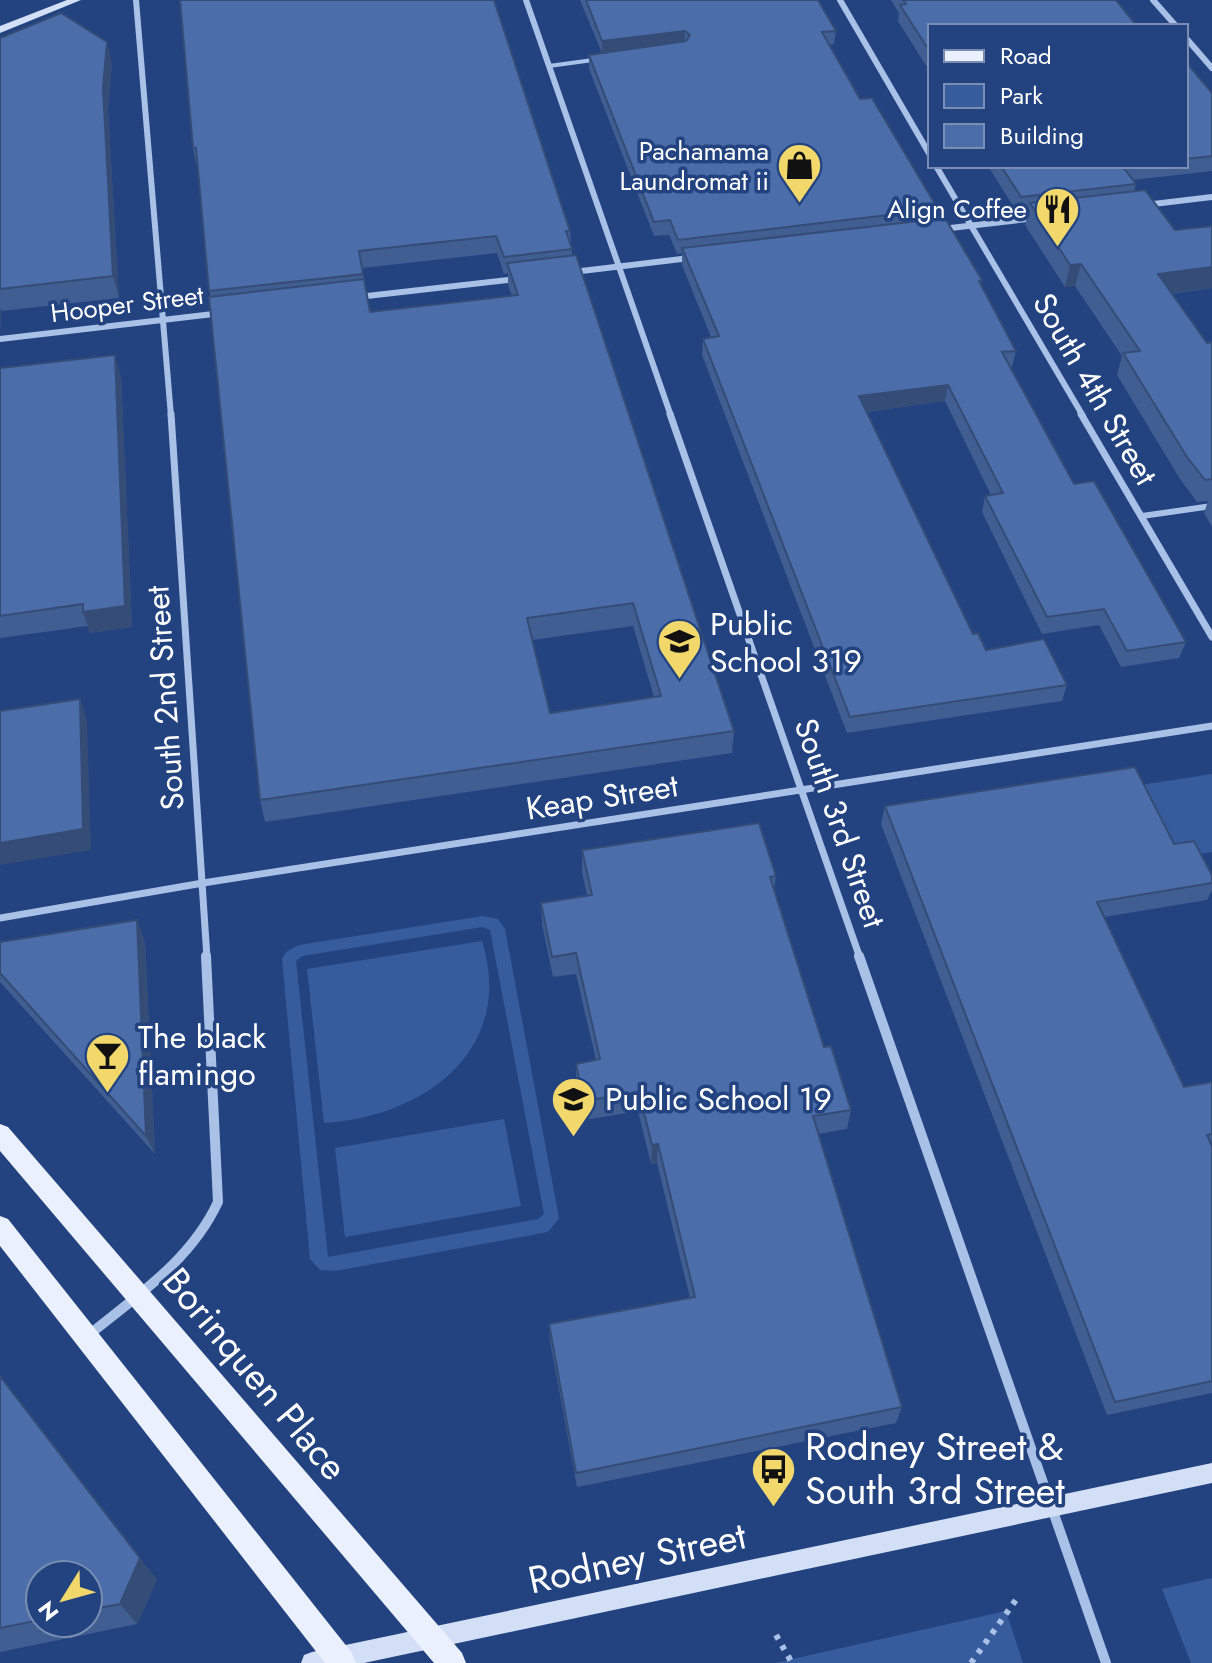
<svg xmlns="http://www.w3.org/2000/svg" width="1212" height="1663" viewBox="0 0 1212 1663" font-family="Jost,sans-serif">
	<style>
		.green { fill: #375c9e; fill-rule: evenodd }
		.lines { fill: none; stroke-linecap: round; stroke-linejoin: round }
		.path { stroke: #a9c0e7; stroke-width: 6; stroke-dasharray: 5 7; stroke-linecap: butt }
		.service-far1 { stroke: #a9c0e7; stroke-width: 4 }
		.service { stroke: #a9c0e7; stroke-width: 6 }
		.minor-far2 { stroke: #a9c0e7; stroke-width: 6 }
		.minor-far1 { stroke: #a9c0e7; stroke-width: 7 }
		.minor { stroke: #a9c0e7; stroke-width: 10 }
		.secondary { fill: #d3dff6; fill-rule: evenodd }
		.primary { fill: #eaf0fd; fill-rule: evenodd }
		.wall { fill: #405e91; fill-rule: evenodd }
		.shaded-wall { fill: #344c76 }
		.building { fill: #4b6da9; stroke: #344c76; stroke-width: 2; fill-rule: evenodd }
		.labels { text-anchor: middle; stroke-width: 7; stroke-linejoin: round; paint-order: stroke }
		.far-poi-label { font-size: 26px; fill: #fff; stroke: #224380; text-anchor: end }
		.far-street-label { font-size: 26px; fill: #fff; stroke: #224380 }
		.street-label { font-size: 32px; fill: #fff; stroke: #224380 }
		.poi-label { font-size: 32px; fill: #fff; stroke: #224380; text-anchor: start }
		.near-street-label { font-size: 38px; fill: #fff; stroke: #224380 }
		.near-poi-label { font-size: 38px; fill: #fff; stroke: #224380; text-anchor: start }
	</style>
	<rect width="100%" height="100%" fill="#224380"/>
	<path class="green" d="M1212 774V852L1171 859 1134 786Z
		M483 916 498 919 505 929 559 1218 549 1231 543 1233 335 1271 320 1270 310 1259 282 959 286 952 299 945ZM483 927 490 930 544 1214 538 1219 328 1257 296 961 302 956Z
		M482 941C516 1050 424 1117 324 1123L307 969Z
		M504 1119 521 1206 345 1237 335 1148Z
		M1212 1578V1663H1191L1162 1589Z
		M1006 1611 1023 1663H775L797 1658Z"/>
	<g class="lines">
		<path class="path" d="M776 1635 792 1663
			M971 1663 1018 1597"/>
		<path class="service-far1" d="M549 66 593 60"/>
		<path class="service" d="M1142 516 1212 506"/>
		<path class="minor-far2" d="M136 0 171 416
			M526 0 671 416
			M840 0 930 155
			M1153 0 1176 26
			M1186 38 1212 68
			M936 166 1083 416
			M1145 205 1212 197
			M942 229 1036 218
			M573 272 690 258
			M358 297 516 279
			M0 339 222 313"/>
		<path class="minor-far1" d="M171 414 207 958
			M670 414 860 958
			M1081 414 1212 637
			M0 918 203 883 1212 726"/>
		<path class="minor" d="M859 956 1106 1663
			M90 1334C138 1295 191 1260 218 1202L206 956"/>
		<path class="secondary" d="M67 0H81L0 33V26Z
			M1212 1463V1483L364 1663H301L304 1655 312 1652Z"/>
		<path class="primary" d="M0 1124 8 1127 462 1653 466 1663H434L0 1151Z
			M0 1216 8 1219 352 1653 356 1663H325L0 1246Z"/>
	</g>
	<path class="wall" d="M180 0 570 231 572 255 734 731 732 753 265 822 260 800 197 164H196L193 148ZM497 253 504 274 508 273V285L512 296 370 312 362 268ZM633 626 654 697 550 713 532 640Z
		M580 0H818L836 31 834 44 829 45 860 99 938 209 937 219 982 280 981 285 1016 351 1012 367 1011 368 1074 484 1186 642 1179 658 1121 667 1099 625 1042 634 982 512 985 496 991 495 945 401 867 412 973 634 986 650 1067 685 1062 701 847 733 702 355 703 339 711 337 682 265V253L677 254 669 235 654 236 589 69V55L602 53Z
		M891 0H1116L930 26V72L898 21 899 13Z
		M0 38 112 63 108 109 119 298 1 311 0 333Z
		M1186 62 1212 93V171L1133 180 1136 184 1134 191 1175 230 1212 226V288L1172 294 1207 343 1212 342V527L1204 513 1208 501 1197 502 1180 479 1117 375 1122 356 1075 286 1065 287 1025 225 1028 213 1018 214 988 166H1186Z
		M0 368 121 376 132 627 90 633 88 626 0 638Z
		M885 806 1174 844 1212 875V890L1207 900 1104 917 1184 1087 1212 1082V1393L1107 1415 881 824Z
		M582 850 776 876 774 890 824 1047 851 1110 847 1129 818 1134 902 1407 896 1423 577 1487 550 1341 549 1324 690 1298 657 1163 651 1164 638 1111 585 1120 576 1083V1064L596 1060 576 974 553 977 542 924 541 903 587 895 582 872Z
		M145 941 155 1154 0 982V942Z
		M0 1376 157 1580 137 1624 0 1652ZM40 1575H88V1623H40Z"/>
	<path class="shaded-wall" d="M685 31 684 45 602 55V41Z
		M107 42 112 63 108 109 119 298 113 276 103 88Z
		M1081 264 1075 286 1065 287 1070 265Z
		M1212 267V288L1151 296 1158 274Z
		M0 307 1 311 0 333Z
		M115 355 121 376 132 627 90 633 83 612Z
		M948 385 945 401 857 413 859 396Z
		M80 699 87 720 91 850 0 865V843Z
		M137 920 145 941 155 1154 146 1136Z
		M658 1144 657 1163 651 1164 652 1145Z
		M140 1558 157 1580 137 1624 120 1604Z"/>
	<path class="building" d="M180 0H494L570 231H566L572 249 504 257 496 236 359 251 363 274 209 291 196 148H193Z
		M586 0H818L836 31 822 32 860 99 872 98 938 209 678 240 670 220 654 222 589 55 686 41 690 35 685 31 602 41Z
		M903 0H1116L1137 26H930V52L900 5 906 4Z
		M61 13 107 42 103 88 113 276 0 289V38Z
		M1186 62 1212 93V156L1186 159Z
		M1001 166H1122L1136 184 1021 197Z
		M1145 190 1175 230 1212 226V267L1158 274 1207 343 1212 342V479L1205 480 1187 457 1123 353 1140 351 1081 264 1070 265 1030 203Z
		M945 218 982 280 979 281 1016 351 1002 352 1074 484 1094 481 1186 642 1127 651 1104 609 1047 617 985 496 1003 493 948 385 859 396 973 634 978 633 986 650 1044 639 1067 685 850 717 703 339 719 336 682 248Z
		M576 255 734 731 260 800 209 297 364 279 370 312 518 295 507 263ZM633 603 661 696 550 713 527 618Z
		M115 355 125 606 83 612V604L0 616V368Z
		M80 699 83 829 0 843V711Z
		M1135 767 1174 844 1194 841 1212 875V883L1097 902 1184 1087 1212 1082V1134L1207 1135 1212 1146V1381L1115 1402 885 806Z
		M759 823 776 876 770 877 824 1047 831 1046 851 1110 813 1116 902 1407 576 1473 549 1324 695 1297 658 1144 652 1145 639 1092 584 1101 576 1064 600 1059 576 953 552 957 541 903 592 895 582 850Z
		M137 920 146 1136 0 973V942Z
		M0 1376 140 1558 120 1604 88 1610V1575H40V1620L0 1628Z"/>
	<defs>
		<symbol id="shop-pin" viewBox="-11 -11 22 30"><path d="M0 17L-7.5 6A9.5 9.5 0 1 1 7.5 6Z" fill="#f2d76b" stroke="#224380"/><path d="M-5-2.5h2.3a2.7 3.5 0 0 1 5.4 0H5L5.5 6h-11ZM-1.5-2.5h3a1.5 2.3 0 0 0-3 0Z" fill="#111"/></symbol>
		<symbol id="restaurant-pin" viewBox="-11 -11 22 30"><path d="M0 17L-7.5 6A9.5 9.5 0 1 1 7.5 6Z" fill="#f2d76b" stroke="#224380"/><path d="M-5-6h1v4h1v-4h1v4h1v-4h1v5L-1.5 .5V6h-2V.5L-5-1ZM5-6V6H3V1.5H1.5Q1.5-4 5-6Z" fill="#111"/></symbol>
		<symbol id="school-pin" viewBox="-11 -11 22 30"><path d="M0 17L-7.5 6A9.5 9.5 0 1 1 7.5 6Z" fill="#f2d76b" stroke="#224380"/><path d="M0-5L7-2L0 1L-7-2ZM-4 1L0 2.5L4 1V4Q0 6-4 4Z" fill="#111"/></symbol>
		<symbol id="bar-pin" viewBox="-11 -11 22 30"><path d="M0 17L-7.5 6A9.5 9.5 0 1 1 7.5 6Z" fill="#f2d76b" stroke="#224380"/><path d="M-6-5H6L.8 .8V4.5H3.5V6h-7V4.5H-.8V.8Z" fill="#111"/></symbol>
		<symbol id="bus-pin" viewBox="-11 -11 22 30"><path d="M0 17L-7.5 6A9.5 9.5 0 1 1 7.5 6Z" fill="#f2d76b" stroke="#224380"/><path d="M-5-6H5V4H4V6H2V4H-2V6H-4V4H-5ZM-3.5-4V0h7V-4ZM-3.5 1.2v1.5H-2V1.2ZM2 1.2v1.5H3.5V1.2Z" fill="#111"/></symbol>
	</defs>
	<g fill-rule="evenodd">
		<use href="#shop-pin" x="774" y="140" width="51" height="69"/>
		<use href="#restaurant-pin" x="1032" y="184" width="51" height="69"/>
		<use href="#school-pin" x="654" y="616" width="51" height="69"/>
		<use href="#bar-pin" x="82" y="1030" width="51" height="69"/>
		<use href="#school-pin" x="548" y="1074" width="51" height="69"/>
		<use href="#bus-pin" x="748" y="1444" width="51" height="69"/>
	</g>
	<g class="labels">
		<g class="far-poi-label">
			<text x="769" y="160">Pachamama<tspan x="769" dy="30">Laundromat ii</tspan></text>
			<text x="1027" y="218">Align Coffee</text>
		</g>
		<g class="far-street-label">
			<text transform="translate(127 304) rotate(-7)" y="9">Hooper Street</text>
		</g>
		<g class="street-label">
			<text transform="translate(1095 389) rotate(60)" y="11">South 4th Street</text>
			<text transform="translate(165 698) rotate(-94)" y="11">South 2nd Street</text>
			<text transform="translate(602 797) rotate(-9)" y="11">Keap Street</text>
			<text transform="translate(840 823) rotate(71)" y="11">South 3rd Street</text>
		</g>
		<g class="poi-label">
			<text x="710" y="635">Public<tspan x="710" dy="37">School 319</tspan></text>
			<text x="138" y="1048">The black<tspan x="138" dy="37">flamingo</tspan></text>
			<text x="605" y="1110">Public School 19</text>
		</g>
		<g class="near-street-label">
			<text transform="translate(255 1374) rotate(50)" y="13">Borinquen Place</text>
			<text transform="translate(637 1558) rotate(-12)" y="13">Rodney Street</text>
		</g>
		<g class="near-poi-label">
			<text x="805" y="1460">Rodney Street &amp;<tspan x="805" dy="44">South 3rd Street</tspan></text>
		</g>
	</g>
	<rect x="928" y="24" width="260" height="144" fill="#224380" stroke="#7a8eb3" stroke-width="2"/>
	<rect x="944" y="50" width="40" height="12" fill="#eaf0fd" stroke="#7a8eb3" stroke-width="2"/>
	<text x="1000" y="64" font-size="24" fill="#ffffff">Road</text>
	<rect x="944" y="84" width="40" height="24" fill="#375c9e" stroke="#7a8eb3" stroke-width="2"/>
	<text x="1000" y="104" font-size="24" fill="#ffffff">Park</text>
	<rect x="944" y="124" width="40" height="24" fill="#4b6da9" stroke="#7a8eb3" stroke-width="2"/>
	<text x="1000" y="144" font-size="24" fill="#ffffff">Building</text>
	<g transform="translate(64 1599) rotate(233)"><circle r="38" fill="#224380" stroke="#7a8eb3" stroke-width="2"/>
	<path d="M0-6L14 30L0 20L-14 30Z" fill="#f2d76b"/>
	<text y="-12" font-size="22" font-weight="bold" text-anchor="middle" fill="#ffffff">N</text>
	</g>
</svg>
